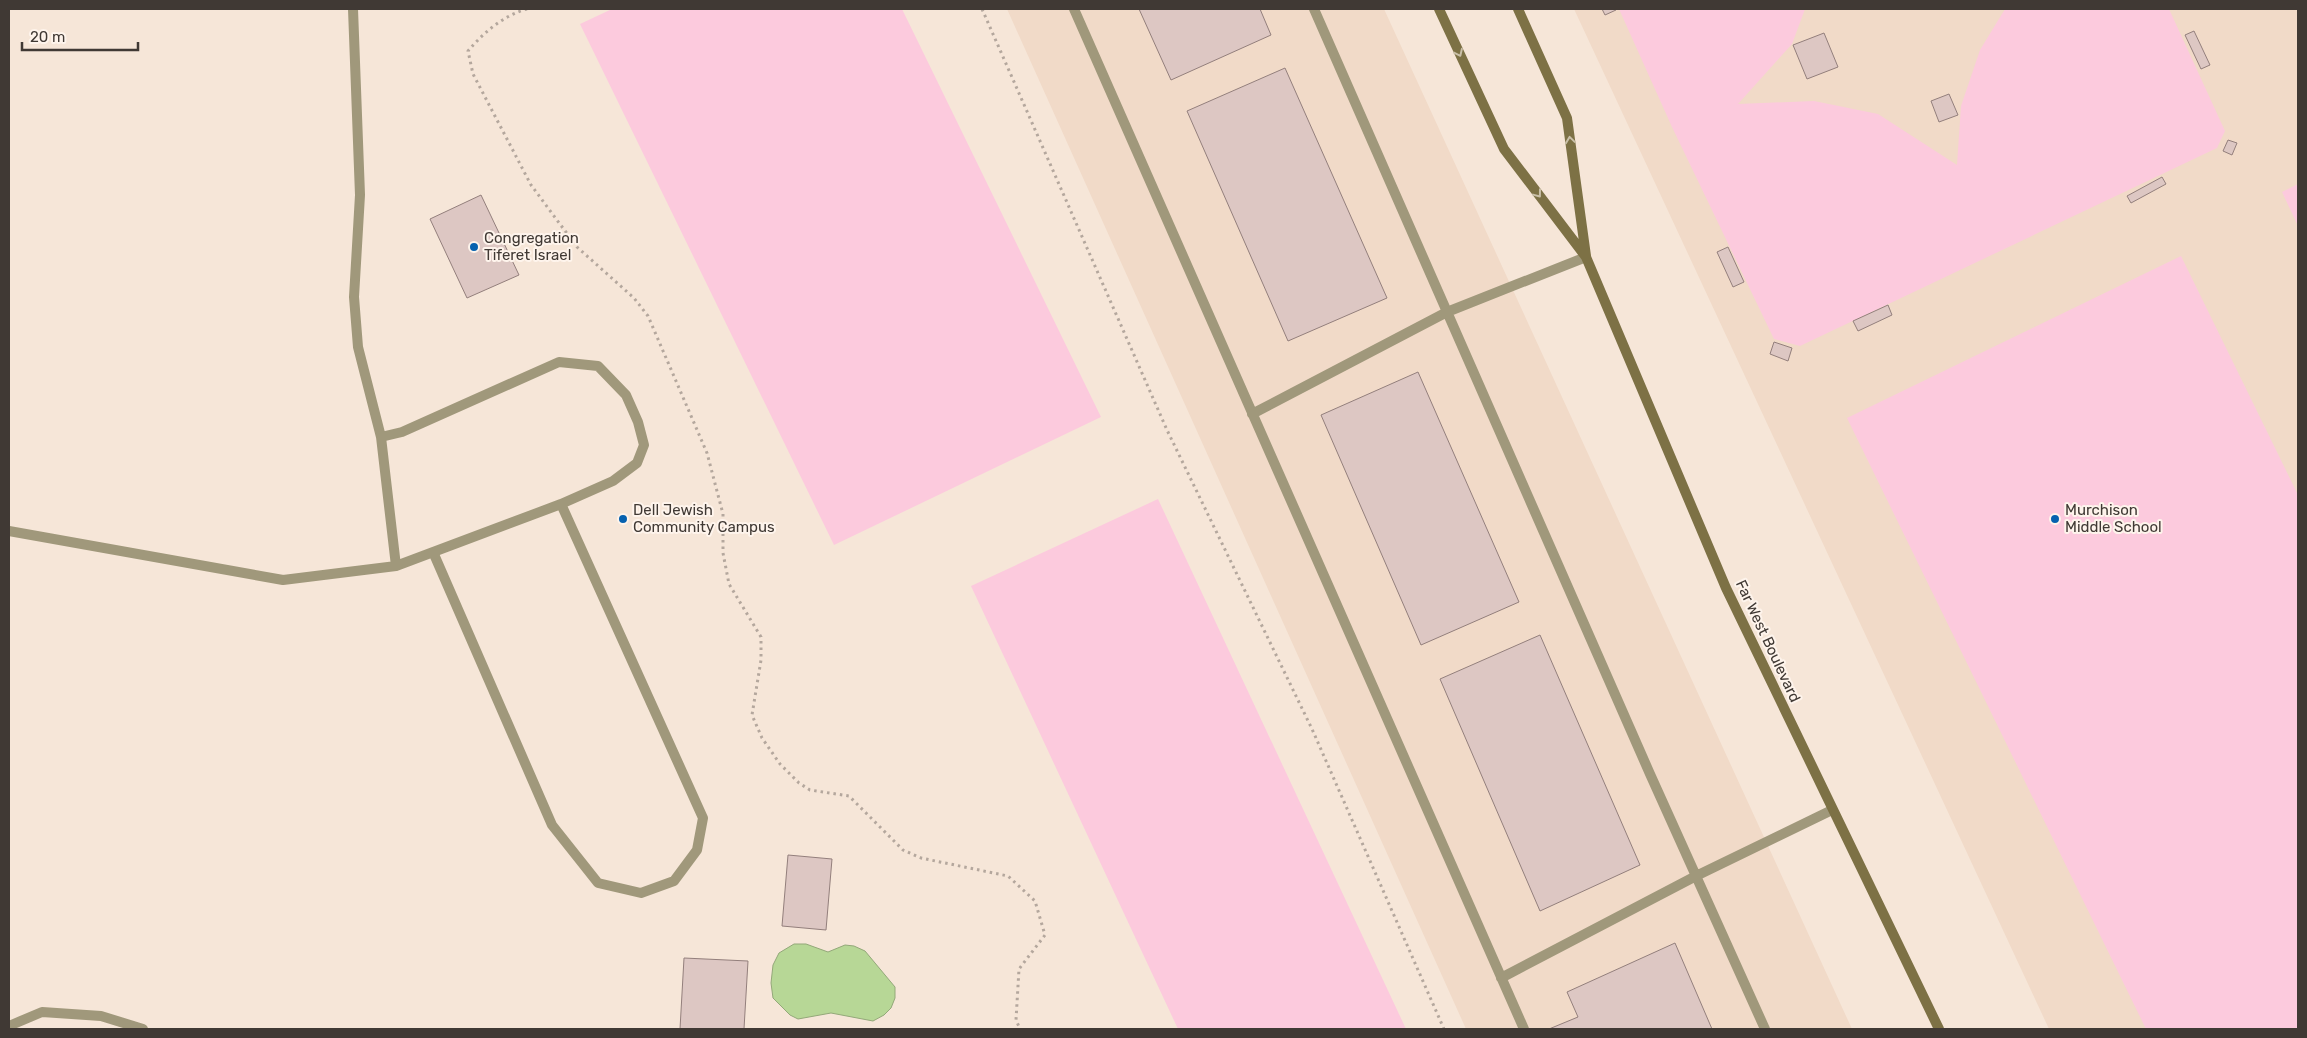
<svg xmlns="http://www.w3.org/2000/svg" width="2307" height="1038" viewBox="0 0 2307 1038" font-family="Rubik,sans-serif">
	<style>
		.built { fill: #f1dac8 }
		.green { fill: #fccadd }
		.water { fill: #b7d796; stroke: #93a879 }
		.building { fill: #ddc7c3; stroke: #937f7c }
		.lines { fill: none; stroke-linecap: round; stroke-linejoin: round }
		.path { stroke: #b4a79d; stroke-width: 3; stroke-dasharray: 2.5 4; stroke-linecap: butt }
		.lane { stroke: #a0987b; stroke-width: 10 }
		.secondary { stroke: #7d7145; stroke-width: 10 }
		.oneway { stroke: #cac0a9 }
		.poi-dot { fill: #0661af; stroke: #fef4ec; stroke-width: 2 }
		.labels { text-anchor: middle; stroke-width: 4; stroke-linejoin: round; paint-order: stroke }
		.poi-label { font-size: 15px; fill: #403934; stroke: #fef4ec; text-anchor: start }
		.street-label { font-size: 15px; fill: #403934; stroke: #fef4ec }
	</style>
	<rect width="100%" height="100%" fill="#f6e6d8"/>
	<path class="built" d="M1007 9H1384L1852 1029H1466Z
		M1574 9H2298V1029H2049Z"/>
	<path class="green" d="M612 9H902L1101 417 834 545 580 24Z
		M1619 9H1805L1792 44 1738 104 1814 101 1878 114 1957 165 1961 106 1980 50 2005 9H2169L2225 131 2217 148 1800 346 1774 339 1672 127Z
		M2298 184V226L2282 192Z
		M2181 256 2298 495V1029H2146L1847 418Z
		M1158 499 1406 1029H1178L971 586Z"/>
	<path class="water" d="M794 944H806L828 952 845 945 854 946 865 951 895 987V998L891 1008 884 1015 873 1021 831 1013 798 1019 790 1015 773 998 771 983 773 965 779 953Z"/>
	<path class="building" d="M1139 9H1260L1271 35 1171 80Z
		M1602 9H1615L1616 10 1605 15Z
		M2194 31 2210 65 2201 69 2185 35Z
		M1824 33 1838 67 1807 79 1793 45Z
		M1285 68 1387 298 1288 341 1187 111Z
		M1949 94 1958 115 1939 122 1931 101Z
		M2228 140 2237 143 2232 155 2223 151Z
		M2162 177 2166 184 2131 203 2127 196Z
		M481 195 519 275 467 298 430 219Z
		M1728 247 1744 282 1733 287 1717 252Z
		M1888 305 1892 315 1858 331 1853 321Z
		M1774 342 1792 348 1788 361 1770 354Z
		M1418 372 1519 602 1421 645 1321 415Z
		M1540 635 1640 865 1540 911 1440 679Z
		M788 855 832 859 826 930 782 926Z
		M1675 943 1712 1029H1549L1578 1017 1567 992Z
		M684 958 748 961 744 1029H680Z"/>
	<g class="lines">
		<path class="path" d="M527 9C504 15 483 33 468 51L473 74 531 185 577 247 634 298 648 316 707 453 723 514V553L729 584 761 637V660L752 715 762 738 780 764 799 783 810 790 849 796 903 850 921 858 1008 876 1035 901 1045 935 1019 969 1016 1020 1020 1029
			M982 9 1167 430 1312 729 1444 1029"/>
		<path class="lane" d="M353 9 360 195 354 297 358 347 381 437 396 566
			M1074 9 1524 1029
			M1314 9 1650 774 1765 1029
			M1252 414 1447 312 1586 257
			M9 531 283 580 396 566 561 504 613 481 637 463 644 445 638 422 626 395 598 366 559 362 402 432 381 437
			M433 552 552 825 598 883 641 893 674 881 697 850 703 818 561 504
			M1501 978 1696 876 1832 810
			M9 1026 42 1012 101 1016 143 1029"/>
		<path class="secondary" d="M1439 9 1504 149 1586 257 1726 588 1939 1029
			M1518 9 1567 118 1586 256"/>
	</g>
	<defs><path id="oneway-chevron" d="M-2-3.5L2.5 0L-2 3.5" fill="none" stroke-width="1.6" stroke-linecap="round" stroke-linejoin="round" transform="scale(1.25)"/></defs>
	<g class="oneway">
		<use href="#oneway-chevron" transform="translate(1459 53) rotate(65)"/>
		<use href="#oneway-chevron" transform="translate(1570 140) rotate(-98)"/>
		<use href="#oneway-chevron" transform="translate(1538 194) rotate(53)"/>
	</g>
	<g class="poi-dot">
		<circle cx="474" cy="247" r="5"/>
		<circle cx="623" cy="519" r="5"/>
		<circle cx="2055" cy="519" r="5"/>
	</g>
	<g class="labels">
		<g class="poi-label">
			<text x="484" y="243">Congregation<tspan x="484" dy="17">Tiferet Israel</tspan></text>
			<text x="633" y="515">Dell Jewish<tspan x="633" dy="17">Community Campus</tspan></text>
			<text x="2065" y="515">Murchison<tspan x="2065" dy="17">Middle School</tspan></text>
		</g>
		<g class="street-label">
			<text transform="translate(1768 641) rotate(65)" y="5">Far West Boulevard</text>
		</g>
	</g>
	<rect width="2307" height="1038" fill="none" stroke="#403934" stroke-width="20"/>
	<path d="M22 42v8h116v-8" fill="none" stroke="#403934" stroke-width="2.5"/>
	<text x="30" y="42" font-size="15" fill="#403934" stroke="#fef4ec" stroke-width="4" paint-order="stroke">20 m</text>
</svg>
